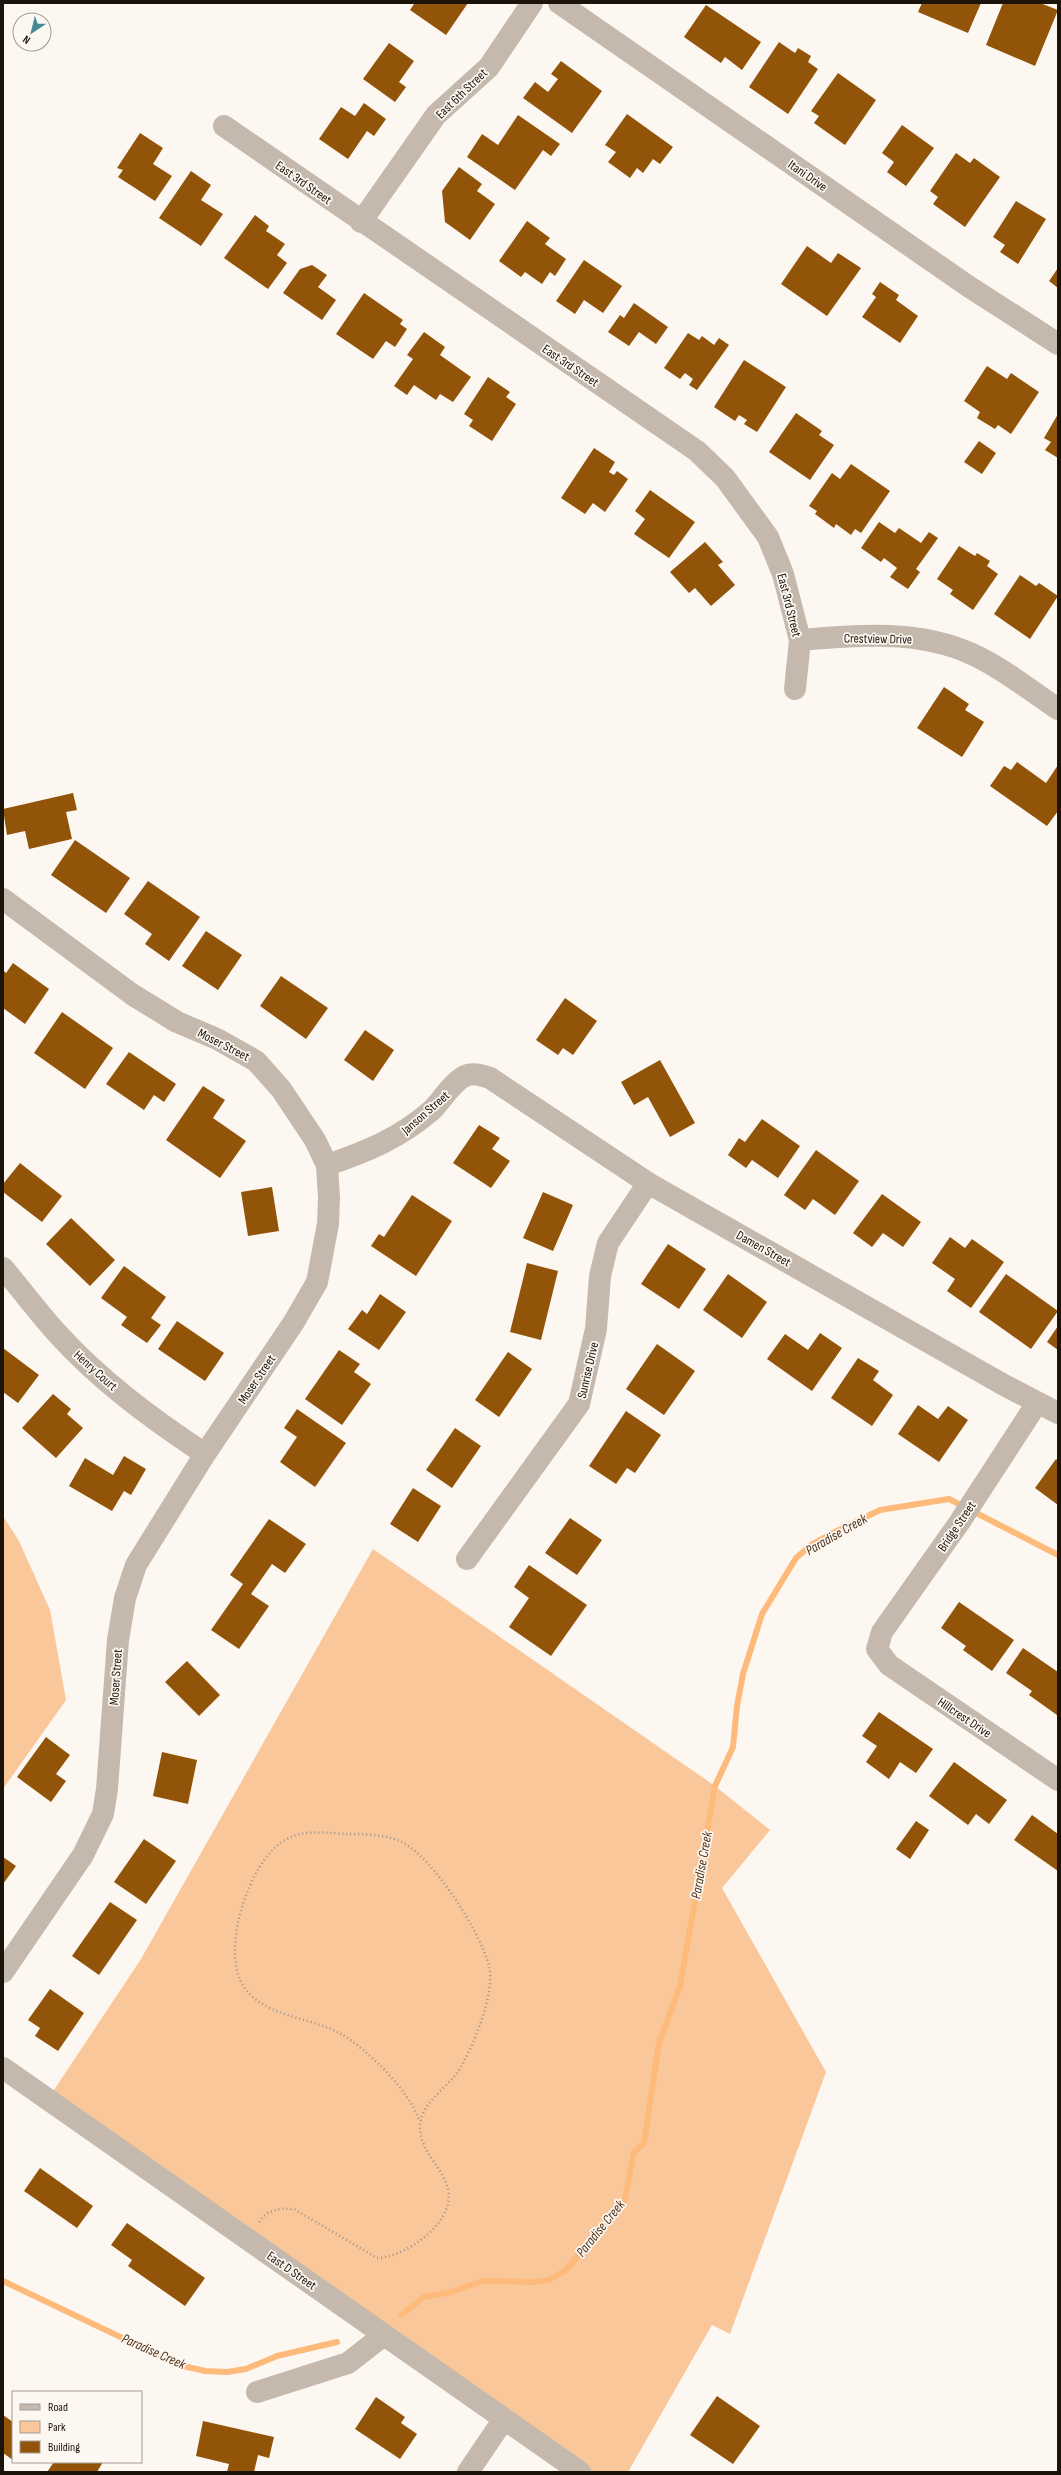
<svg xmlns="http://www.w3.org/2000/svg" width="1061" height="2475" viewBox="0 0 1061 2475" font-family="'Sofia Sans Condensed',sans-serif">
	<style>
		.green { fill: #f9c79a }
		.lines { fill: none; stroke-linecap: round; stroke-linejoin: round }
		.stream { stroke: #feba7b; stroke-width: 6 }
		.building { fill: #915408 }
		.path { stroke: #9b938d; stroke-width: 2.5; stroke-dasharray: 1 3; stroke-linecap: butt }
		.minor { stroke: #c5b9ae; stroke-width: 22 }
		.labels { text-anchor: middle; stroke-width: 3.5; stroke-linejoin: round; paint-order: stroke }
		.street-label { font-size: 13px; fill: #1c130a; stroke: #fdf7f2 }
		.water-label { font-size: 14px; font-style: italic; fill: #51351a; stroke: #fdf7f2 }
	</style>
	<rect width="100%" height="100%" fill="#fdf7f2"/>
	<path class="green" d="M3 1516 19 1541 50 1610 66 1700 3 1789Z
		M373 1549 715 1786 770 1830 722 1888 826 2072 730 2334 712 2325 628 2472H580L48 2099 141 1959Z"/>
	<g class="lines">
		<path class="stream" d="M3 2281 179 2365 205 2371 227 2372 246 2369 277 2356 337 2342
			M401 2315 424 2297 451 2292 483 2281 535 2282 549 2280 566 2270 625 2199 634 2152 644 2143 659 2043 680 1986 715 1786 733 1747 737 1706 743 1674 762 1614 796 1558 811 1545 837 1531 880 1510 949 1499 1058 1555"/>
	</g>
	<path class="building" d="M412 3H468L446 35 410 10 414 4Z
		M922 3H981L968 33 918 12Z
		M1003 3H1040L1058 10 1035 66 986 45Z
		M706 5 761 42 742 70 725 57 721 63 684 37Z
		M779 42 795 53 798 48 811 56 808 62 818 69 788 114 749 87Z
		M389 43 414 61 399 82 406 87 395 102 363 79Z
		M561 61 602 91 572 133 523 98 535 82 548 92 558 79 551 74Z
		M838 73 876 100 845 145 814 123 819 116 811 111Z
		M364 103 386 119 374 136 367 131 348 159 319 139 341 107 355 116Z
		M627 114 673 147 660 164 653 159 643 173 637 168 630 178 608 162 616 152 605 145Z
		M518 115 560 144 551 156 543 150 515 190 467 157 482 134 498 145Z
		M902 125 934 148 906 186 887 172 894 162 882 153Z
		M140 133 163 148 153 164 172 176 155 201 118 177 123 170 117 168Z
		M956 153 970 163 974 158 1000 177 965 227 933 204 938 197 930 191Z
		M459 167 482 184 477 191 495 204 470 240 445 222 442 191Z
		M191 171 211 185 201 200 223 214 201 246 159 218Z
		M1016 201 1046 219 1018 264 1000 252 1005 245 993 237Z
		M255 215 269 226 266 231 285 244 277 255 287 263 268 289 224 258Z
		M527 221 550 238 545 244 566 259 555 276 550 272 542 284 525 272 521 277 499 261Z
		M807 246 831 263 838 253 861 268 827 316 781 284Z
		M584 260 622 286 603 313 584 300 575 314 556 301Z
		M312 265 327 275 318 287 336 300 322 320 283 293 300 269Z
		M1058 268V288L1049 281Z
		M880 282 899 295 896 300 918 316 900 343 862 317 876 297 872 294Z
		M364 293 403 320 400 324 407 329 395 347 386 341 373 359 336 334Z
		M634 303 668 327 656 344 639 332 629 346 608 332 620 315 624 318Z
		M424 332 445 347 440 355 471 377 453 402 440 394 436 400 414 385 407 395 394 386 413 359 407 355Z
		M688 333 699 340 702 336 714 345 719 338 729 345 697 390 689 385 693 379 685 373 680 379 664 368Z
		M744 360 786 387 757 432 744 424 747 420 739 415 735 421 714 407Z
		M987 366 1007 379 1011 373 1039 392 1011 434 998 425 995 429 977 418 980 412 964 401Z
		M488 377 510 392 506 397 516 404 492 441 469 426 473 420 464 414Z
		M796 413 822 431 819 435 834 445 810 480 769 452Z
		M1058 414V458L1045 450 1051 442 1044 438Z
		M979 441 996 453 982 474 964 462Z
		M594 448 615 462 609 472 614 475 617 471 628 479 605 512 593 503 585 514 561 498Z
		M851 464 890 491 861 533 855 529 851 535 836 524 834 528 815 514 817 511 809 506 832 473 840 479Z
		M650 490 695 522 669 558 634 534 645 519 635 511Z
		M879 522 895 533 899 528 921 543 929 532 938 538 916 569 920 572 908 589 890 577 897 568 884 558 881 562 861 548Z
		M705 542 723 562 718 565 735 585 711 606 695 588 689 593 670 572Z
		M959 546 975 556 977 553 990 561 987 566 998 574 973 610 950 594 953 590 937 579Z
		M1020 575 1036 586 1039 583 1058 596 1030 639 994 614Z
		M944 687 969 704 965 710 984 722 962 757 917 728Z
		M1017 762 1046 783 1058 765V811L1047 826 990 786 1004 766 1011 770Z
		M73 793 77 810 66 812 72 839 29 849 25 831 7 835 3 809Z
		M75 840 130 878 106 913 51 875Z
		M148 881 200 917 169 961 145 944 152 934 124 914Z
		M206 931 242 955 218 990 182 966Z
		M13 963 49 989 25 1024 3 1008V970L6 973Z
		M281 976 328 1008 306 1039 260 1006Z
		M565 998 597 1021 573 1055 563 1048 558 1055 536 1040Z
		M62 1012 113 1048 85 1089 34 1053Z
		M365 1030 394 1050 373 1081 344 1060Z
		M129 1052 176 1084 164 1102 154 1095 144 1110 106 1084Z
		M660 1060 695 1123 670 1137 648 1097 634 1105 621 1082Z
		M203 1086 225 1100 213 1118 246 1141 220 1178 166 1140Z
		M762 1119 800 1146 778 1178 752 1160 746 1168 728 1155 739 1138 745 1142Z
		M479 1125 500 1138 492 1149 510 1161 491 1188 453 1163Z
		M816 1150 859 1181 835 1215 813 1199 805 1210 784 1195Z
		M20 1163 62 1196 42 1222 3 1192V1184Z
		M272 1187 279 1231 248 1236 241 1192Z
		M543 1192 573 1205 553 1251 523 1238Z
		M882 1194 921 1222 903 1247 883 1233 872 1247 853 1233Z
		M412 1195 452 1221 416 1276 371 1246 379 1234 384 1237Z
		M71 1218 115 1260 90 1286 46 1244Z
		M950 1237 965 1248 972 1239 1004 1262 971 1308 947 1291 955 1279 932 1263Z
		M668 1244 706 1269 679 1309 641 1284Z
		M527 1263 558 1271 541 1340 510 1332Z
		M124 1266 166 1297 151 1318 161 1325 147 1343 121 1325 127 1317 101 1298Z
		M728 1274 767 1302 742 1338 703 1310Z
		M1006 1274 1058 1311 1031 1349 979 1312Z
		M380 1294 406 1312 379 1350 348 1329 362 1310 367 1314Z
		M177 1321 224 1353 205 1381 158 1349Z
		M1058 1326V1350L1047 1342Z
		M820 1333 842 1348 812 1391 767 1359 785 1334 808 1350Z
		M657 1344 695 1371 664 1415 626 1389Z
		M3 1348 39 1375 18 1403 3 1392Z
		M339 1350 360 1364 354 1372 371 1384 342 1425 305 1399Z
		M508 1352 532 1369 499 1417 475 1400Z
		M858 1358 879 1371 873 1380 893 1395 872 1426 831 1398Z
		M53 1394 71 1409 67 1414 83 1428 56 1458 22 1428Z
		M918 1405 938 1419 948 1406 968 1420 939 1462 898 1434Z
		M297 1409 346 1443 315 1487 280 1462 297 1437 284 1428Z
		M626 1411 661 1435 635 1473 627 1468 616 1484 589 1466Z
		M455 1428 481 1446 452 1488 426 1470Z
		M124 1456 146 1469 131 1495 124 1491 112 1511 69 1486 85 1458 113 1475Z
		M1056 1459 1058 1461V1505L1035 1488Z
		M413 1488 441 1506 418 1542 390 1524Z
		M570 1518 602 1540 577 1575 545 1553Z
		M269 1519 306 1544 285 1573 272 1564 251 1594 269 1606 239 1649 211 1630 243 1584 230 1575Z
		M529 1565 587 1605 551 1656 509 1627 529 1598 514 1587Z
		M959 1602 1014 1640 992 1671 963 1650 966 1646 941 1628Z
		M1023 1648 1058 1672 1057 1715 1029 1695 1032 1691 1006 1673Z
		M187 1661 220 1695 199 1716 165 1682Z
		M879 1712 933 1749 916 1773 900 1762 889 1779 866 1762 877 1746 862 1736Z
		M46 1737 70 1755 56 1774 66 1781 51 1802 17 1777Z
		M162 1752 197 1760 188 1804 153 1796Z
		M954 1762 1007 1800 989 1824 976 1814 968 1825 929 1796Z
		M1032 1815 1058 1834V1871L1014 1840Z
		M916 1821 929 1830 910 1859 896 1849Z
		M144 1839 176 1861 146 1904 114 1882Z
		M3 1857 16 1866 3 1884Z
		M110 1902 137 1920 99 1975 72 1956Z
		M50 1989 84 2013 58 2051 35 2036 40 2028 28 2020Z
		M40 2168 93 2206 77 2228 24 2191Z
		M127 2223 205 2278 185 2306 128 2266 132 2260 111 2245Z
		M717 2396 760 2426 733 2464 690 2435Z
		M376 2397 405 2417 401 2423 417 2434 400 2459 355 2429Z
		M3 2415 13 2422V2460L3 2453Z
		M203 2421 274 2437 269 2458 258 2455 254 2472H227L229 2464 196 2456Z
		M54 2462H103L97 2472H47Z"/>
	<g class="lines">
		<path class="path" d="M259 2222C268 2209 279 2208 294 2209L377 2258C407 2257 459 2220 447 2186 442 2168 425 2155 421 2136 414 2108 442 2093 457 2073 472 2051 496 1992 489 1966 480 1931 434 1859 402 1842 386 1834 363 1834 346 1834 332 1833 314 1831 300 1834 270 1841 255 1872 245 1898 237 1919 231 1951 238 1974 251 2017 308 2015 341 2034 368 2050 409 2090 419 2120"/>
		<path class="minor" d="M559 3 968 286 1058 344
			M224 126 697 451 725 478 768 537 783 574 800 640 795 689
			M361 222 436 115 489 67 532 3
			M800 640C857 635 920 629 974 655 1004 669 1031 691 1058 709
			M3 899 133 995 177 1022 217 1039 256 1061 281 1089 315 1140 327 1165 329 1198 328 1224 317 1282 294 1322 205 1454 136 1565 125 1598 118 1640 107 1789 103 1814 83 1855 3 1972
			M327 1165C366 1152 400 1138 432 1110 442 1100 451 1084 463 1077 472 1072 481 1075 490 1078L648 1183 1004 1385 1058 1413
			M3 1268C21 1289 37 1311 56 1332 99 1380 152 1419 205 1454
			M1037 1403 959 1523 882 1632 877 1649 889 1665 1058 1780
			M467 1559 579 1404 596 1329 600 1276 608 1243 648 1183
			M3 2068 580 2472
			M257 2392 348 2363 384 2335
			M468 2472 504 2419"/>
	</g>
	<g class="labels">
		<g class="street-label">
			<text transform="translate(461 93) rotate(-44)" y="5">East 6th Street</text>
			<text transform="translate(808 175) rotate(35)" y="5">Itani Drive</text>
			<text transform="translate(304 182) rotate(35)" y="5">East 3rd Street</text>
			<text transform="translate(571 365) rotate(34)" y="5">East 3rd Street</text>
			<text transform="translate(790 605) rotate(76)" y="5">East 3rd Street</text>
			<text transform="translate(878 638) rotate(1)" y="5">Crestview Drive</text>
			<text transform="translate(224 1044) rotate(27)" y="5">Moser Street</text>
			<text transform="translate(425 1112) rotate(-41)" y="5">Janson Street</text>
			<text transform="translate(764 1248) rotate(29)" y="5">Damen Street</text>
			<text transform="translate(96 1370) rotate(42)" y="5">Henry Court</text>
			<text transform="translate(587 1370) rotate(-77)" y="5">Sunrise Drive</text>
			<text transform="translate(256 1379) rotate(-56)" y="5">Moser Street</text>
			<text transform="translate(956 1526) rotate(-56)" y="5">Bridge Street</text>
			<text transform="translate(115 1677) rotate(-86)" y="5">Moser Street</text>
			<text transform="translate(965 1717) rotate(34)" y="5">Hillcrest Drive</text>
			<text transform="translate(292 2270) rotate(35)" y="5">East D Street</text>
		</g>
		<g class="water-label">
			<text transform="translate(836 1534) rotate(-30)" y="5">Paradise Creek</text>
			<text transform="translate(701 1865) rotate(-80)" y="5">Paradise Creek</text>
			<text transform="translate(600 2228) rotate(-51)" y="5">Paradise Creek</text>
			<text transform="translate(154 2351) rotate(24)" y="5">Paradise Creek</text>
		</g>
	</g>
	<rect width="1061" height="2475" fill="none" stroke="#1c130a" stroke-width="8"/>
	<rect x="12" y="2391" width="130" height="72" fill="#fdf7f2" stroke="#a39c95"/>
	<rect x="20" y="2404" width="20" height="6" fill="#c5b9ae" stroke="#a39c95"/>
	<text x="48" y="2411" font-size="12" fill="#1c130a">Road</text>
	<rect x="20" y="2421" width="20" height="12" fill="#f9c79a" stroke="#a39c95"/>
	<text x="48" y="2431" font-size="12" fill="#1c130a">Park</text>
	<rect x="20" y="2441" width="20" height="12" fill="#915408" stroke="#a39c95"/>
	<text x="48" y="2451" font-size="12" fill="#1c130a">Building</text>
	<g transform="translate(32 32) rotate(215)"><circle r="19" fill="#fdf7f2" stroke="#a39c95"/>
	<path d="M0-3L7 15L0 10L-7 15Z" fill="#468a98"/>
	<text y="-6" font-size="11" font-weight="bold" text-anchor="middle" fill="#1c130a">N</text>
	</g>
</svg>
